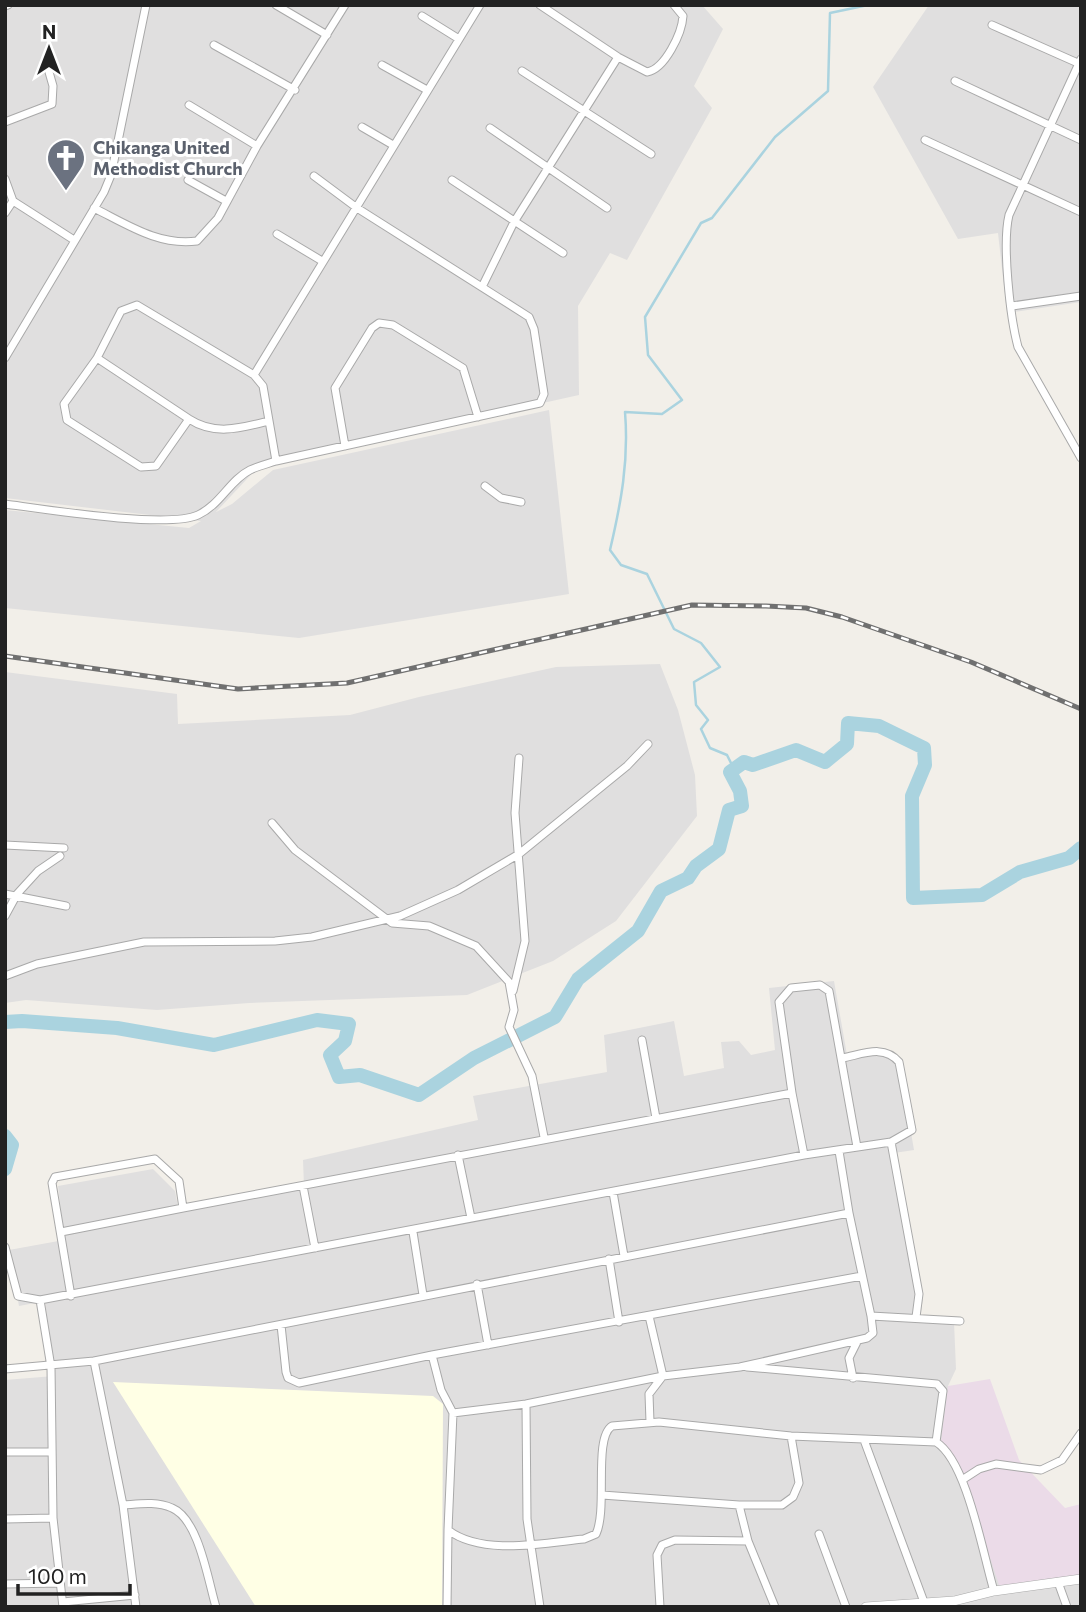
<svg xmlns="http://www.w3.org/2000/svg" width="1086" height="1612" viewBox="0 0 1086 1612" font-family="Commissioner,sans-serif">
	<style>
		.residential { fill: #e0dfdf }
		.industrial { fill: #ebdbe8 }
		.education { fill: #ffffe5 }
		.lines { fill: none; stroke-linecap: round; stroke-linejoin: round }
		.stream { stroke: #aad3df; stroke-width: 2.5 }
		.river { stroke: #aad3df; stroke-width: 14 }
		.minor-casing { stroke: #a9a9a9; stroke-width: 9 }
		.tertiary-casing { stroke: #a9a9a9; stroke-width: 10 }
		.minor { stroke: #fff; stroke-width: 7 }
		.tertiary { stroke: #fff; stroke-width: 9 }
		.rail-casing { stroke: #707070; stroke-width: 5 }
		.rail { stroke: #fff; stroke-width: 2.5; stroke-dasharray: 8; stroke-linecap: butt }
		.labels { text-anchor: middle; stroke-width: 6; stroke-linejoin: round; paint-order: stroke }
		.worship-label { font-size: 18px; font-weight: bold; fill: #5b616d; stroke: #fff; text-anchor: start }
	</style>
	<rect width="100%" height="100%" fill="#f2efe9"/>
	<path class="residential" d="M5 5H702L723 29 694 86 712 108 627 260 610 253 578 306 579 395 259 466 216 512 232 504 273 470 549 410 569 594 299 638 5 608V510L189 528 201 521 5 498Z
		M929 5H1081V302L1007 313 998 233 958 239 873 87Z
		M660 664 678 710 695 775 697 816 616 921 553 961 467 995 249 1003 157 1010 26 1000 5 1003V672L177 694 178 724 350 715 419 697 556 667Z
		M834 981 847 1055 882 1048 899 1062 914 1150 894 1153 923 1297 920 1320 954 1322 956 1369 948 1386 1081 1579V1607H5V1380L54 1376 45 1301 19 1306 9 1250 64 1240 58 1186 153 1169 175 1191 179 1212 304 1186 303 1160 478 1120 473 1096 607 1072 604 1035 674 1021 684 1076 724 1068 721 1042 739 1041 751 1055 775 1050 769 988Z"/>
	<path class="industrial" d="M990 1379 1019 1460 1065 1508 1081 1504V1579L1001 1591 966 1484 941 1442 948 1386Z"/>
	<path class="education" d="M113 1382 433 1396 443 1404 442 1607H256Z"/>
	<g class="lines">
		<path class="stream" d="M733 767 727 755 710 748 701 729 708 720 696 705 694 682 720 667 701 643 674 629 647 574 621 565 610 550C621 503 629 461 625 412L662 414 682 400 648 355 645 317 701 223 712 218 775 137 828 91 830 13 868 5"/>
		<path class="river" d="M5 1022 22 1021 117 1028 214 1045 317 1020 349 1024 345 1041 330 1055 339 1077 360 1075 419 1095 474 1058 555 1017 578 979 638 931 661 891 688 878 696 866 719 849 729 810 742 806 740 791 730 772 744 762 753 765 796 750 825 762 847 744 848 723 879 726 924 748 925 765 912 796 913 898 982 895 1020 872 1069 858 1081 848
			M5 1136 12 1145 5 1169"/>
		<defs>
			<path id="minor" d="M276 5 327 35
				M540 5 618 57 647 72C665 69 682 33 683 16L674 5
				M5 6 8 5
				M422 16 459 39
				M992 25 1080 64
				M214 45 295 90
				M1081 59 1009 215C1002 244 1010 317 1018 347L1081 458
				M382 65 427 90
				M522 71 651 154
				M955 81 1081 140
				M189 105 257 146
				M5 122 52 104 53 86 49 72
				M362 127 393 145
				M490 128 607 208
				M925 140 1081 212
				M5 179 13 201 74 240
				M188 180 226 201
				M452 180 563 253
				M94 208C128 225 159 246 197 241L218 218 257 146 345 5
				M5 213 13 201
				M277 234 322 261
				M482 287 514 222 618 57
				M1012 306 1081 296
				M5 358 104 192 111 175 146 5
				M97 358 189 419 156 466 141 467 67 420 64 404 97 358 121 311 137 305 254 375 263 386 276 461
				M254 375 480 5
				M189 419C215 436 241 428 269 421
				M345 446 335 388 372 328 379 323 393 325 463 368 478 417
				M485 486 501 498 521 502
				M5 504C43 509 167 529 198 515 220 505 230 480 250 470 258 466 267 464 276 461L540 403 544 394 534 329 529 317 357 208 314 176
				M272 823 295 850 392 923 429 926 476 946 509 982 514 1010 509 1027 532 1076 544 1137
				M5 845 64 848
				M5 894 66 906
				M5 916 17 894 38 871 60 856
				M5 976 37 964 144 942 275 941 312 937 400 916 458 890 519 854 627 766 648 744
				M513 991 525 941 515 813 519 758
				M642 1040 656 1118
				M792 1093 804 1155
				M891 1142 919 1294 916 1317
				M839 1151 849 1213 871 1316 873 1333 867 1338 740 1367 663 1376 526 1404 453 1413 441 1390 432 1355 862 1276
				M458 1155 471 1218
				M303 1186 315 1248
				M613 1192 624 1256
				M61 1232 183 1208
				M413 1232 423 1295
				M5 1247 18 1296 40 1300 51 1367 53 1518 63 1607
				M609 1259 619 1322
				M477 1284 488 1345
				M71 1296 52 1183 55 1177 155 1159 179 1181 183 1208 792 1093 779 1002 791 988 820 985 829 991 857 1147
				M40 1300 804 1155 891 1142 912 1130 899 1062C884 1044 863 1054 843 1058
				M649 1316 663 1376
				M871 1316 960 1321
				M281 1325 286 1372 288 1378 299 1383 432 1355
				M94 1361 123 1505 136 1607
				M747 1367 937 1384 943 1391 936 1442
				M5 1369 94 1361 849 1213
				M853 1378 849 1358 857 1342
				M526 1404 527 1519 540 1607
				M453 1413 448 1530C482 1556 544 1543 584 1539L596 1534C608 1509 593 1438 612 1426L659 1422 791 1436 936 1442C967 1461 983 1555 994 1591
				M650 1422 649 1394 662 1377
				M864 1440 924 1602
				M5 1452H52
				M962 1480 979 1469 996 1464 1041 1470 1062 1460 1081 1433
				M602 1495 739 1505H782L793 1497 799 1483 791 1436
				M123 1505C139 1504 156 1501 172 1508 199 1519 208 1581 216 1607
				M739 1505 748 1541 775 1607
				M5 1519 53 1518
				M819 1534 846 1607
				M1058 1582 1067 1607
				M5 1584 60 1583
				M63 1602 135 1595
				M447 1607 448 1530
				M660 1607 657 1555 662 1545 675 1540 748 1541"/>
			<path id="tertiary" d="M866 1607 954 1601 994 1591 1081 1579"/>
		</defs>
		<use href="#minor" class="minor-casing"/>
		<use href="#tertiary" class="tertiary-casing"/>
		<use href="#minor" class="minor"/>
		<use href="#tertiary" class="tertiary"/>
		<defs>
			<path id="rail" d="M5 656 238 689 347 683 692 605 766 606 806 608 842 617 971 662 1081 709"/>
		</defs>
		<use href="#rail" class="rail-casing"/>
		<use href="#rail" class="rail"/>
	</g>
	<defs>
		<symbol id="church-pin" viewBox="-11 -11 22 30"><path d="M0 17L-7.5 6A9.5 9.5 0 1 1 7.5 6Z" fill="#6b7280" stroke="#fff"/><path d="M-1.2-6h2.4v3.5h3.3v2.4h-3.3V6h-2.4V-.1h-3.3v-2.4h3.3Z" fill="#fff"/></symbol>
	</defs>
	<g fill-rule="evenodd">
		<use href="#church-pin" x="44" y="136" width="44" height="60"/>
	</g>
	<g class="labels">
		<g class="worship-label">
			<text x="93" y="154">Chikanga United<tspan x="93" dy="21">Methodist Church</tspan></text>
		</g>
	</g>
	<rect width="1086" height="1612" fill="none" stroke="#222222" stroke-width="14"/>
	<g transform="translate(49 49)" stroke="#ffffff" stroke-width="5" paint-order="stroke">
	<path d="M0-5L12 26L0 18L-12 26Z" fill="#222222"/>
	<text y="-10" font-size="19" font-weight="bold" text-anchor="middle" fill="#222222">N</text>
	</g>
	<path d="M18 1584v10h112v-10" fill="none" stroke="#222222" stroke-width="3.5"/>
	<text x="28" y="1584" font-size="21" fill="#222222" stroke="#ffffff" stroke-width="5" paint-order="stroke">100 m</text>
</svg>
